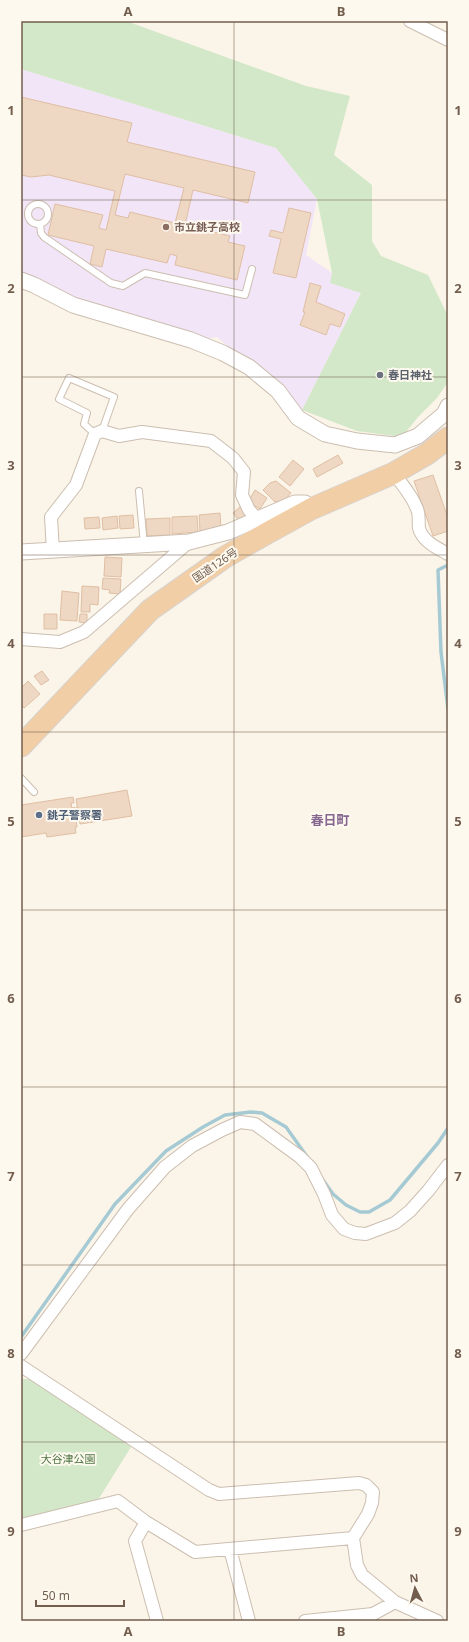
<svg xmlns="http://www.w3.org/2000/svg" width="469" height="1642" viewBox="0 0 469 1642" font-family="'Noto Sans','Noto Sans JP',sans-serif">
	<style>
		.education { fill: #f2e5f7 }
		.green { fill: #d3e8c8 }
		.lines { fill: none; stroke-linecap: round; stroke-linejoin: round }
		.stream { stroke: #a6cad4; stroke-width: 3.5 }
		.building { fill: #eed7c3; stroke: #dfbfa4; fill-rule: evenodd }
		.service-casing { stroke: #ccbeb0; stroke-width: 8 }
		.minor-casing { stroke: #ccbeb0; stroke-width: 14 }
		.tertiary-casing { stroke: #ccbeb0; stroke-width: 17 }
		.trunk-casing { stroke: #d8d2cd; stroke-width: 23 }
		.service { stroke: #fff; stroke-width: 6 }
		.minor { stroke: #fff; stroke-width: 12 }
		.tertiary { stroke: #fff; stroke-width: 15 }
		.trunk { stroke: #f2cea6; stroke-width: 21 }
		.grid { fill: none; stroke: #735e4e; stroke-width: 1; stroke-opacity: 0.55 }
		.education-dot { fill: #8d6e63; stroke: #fef9ef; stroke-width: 1.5 }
		.worship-dot { fill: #6b7280; stroke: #fef9ef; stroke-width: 1.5 }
		.service-dot { fill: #5c6f8a; stroke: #fef9ef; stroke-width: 1.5 }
		.labels { text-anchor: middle; stroke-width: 4; stroke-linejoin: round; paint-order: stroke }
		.education-label { font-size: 11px; font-weight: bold; fill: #785e54; stroke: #fef9ef; text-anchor: start }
		.worship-label { font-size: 11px; font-weight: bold; fill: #5b616d; stroke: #fef9ef; text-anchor: start }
		.street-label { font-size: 11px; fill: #735e4e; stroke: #fef9ef }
		.service-label { font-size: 11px; font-weight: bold; fill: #4e5e75; stroke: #fef9ef; text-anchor: start }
		.park-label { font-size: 11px; fill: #527847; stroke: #fef9ef }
		.quarter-label { font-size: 13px; font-weight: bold; fill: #85668f; stroke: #fef9ef }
		.neatline { fill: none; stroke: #735e4e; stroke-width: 1.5 }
		.grid-label { font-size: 13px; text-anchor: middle; font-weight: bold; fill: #735e4e }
	</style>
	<rect width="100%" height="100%" fill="#fbf5e9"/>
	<path class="education" d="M21 69 276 148 317 199 306 255 361 293 301 412 217 337 207 339 87 304 21 274Z"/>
	<path class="green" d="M21 21H126L306 86 350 96 334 155 372 185V241L381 256 428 275 448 316V382L437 398 418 417 402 437 357 431 302 410 361 293 330 283 332 273 317 199 276 148 21 69Z
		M21 1379H32L131 1447 98 1500 21 1520Z"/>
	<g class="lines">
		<path class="stream" d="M448 565 438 570 441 652 448 709
			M323 1180 333 1194 346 1205 360 1212H369L390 1200 438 1143 448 1128
			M21 1337 115 1204 166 1151 203 1127 225 1115 251 1112 262 1113 286 1127 308 1158"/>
	</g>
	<path class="building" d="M21 97 132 123 127 142 255 172 248 203 193 190 185 225 230 236 228 242 245 246 237 280 175 265 177 256 170 254 167 263 106 249 102 267 90 264 94 246 48 235 55 204 103 215 99 228 106 230 115 191 49 175 31 177 21 175ZM125 174 184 188 175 223 130 212 128 218 115 215Z
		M289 208 311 213 296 278 273 273 281 239 269 236 271 230 283 233Z
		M310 283 321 286 316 302 345 314 340 327 330 324 326 335 300 325 305 312H303Z
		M338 455 343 463 317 477 313 469Z
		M293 460 304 469 290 486 279 477Z
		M433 475 448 518V531L433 536 414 481Z
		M276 481 291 493 284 501 275 502 263 490 270 483Z
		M255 490 267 498 260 509 248 502Z
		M241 506 248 515 240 522 233 513Z
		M220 513 221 529 200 531 199 515Z
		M133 515 134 528 120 529 119 516Z
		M117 516 118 528 103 530 102 518Z
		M197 516 198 532 172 534V517Z
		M99 517 100 528 85 529 84 518Z
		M170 518V535L147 536 146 519Z
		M105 557 122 558 121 577 104 576Z
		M103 578 121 579 120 594 109 593 110 590 102 589Z
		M82 586 99 587 98 605 90 604V612H81Z
		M62 591 79 593 77 621 60 620Z
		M44 614H57V629H44Z
		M80 614H87V623L79 622Z
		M42 671 49 680 41 685 34 676Z
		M28 681 40 694 24 708 21 704V688Z
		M127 790 132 816 80 824 76 799Z
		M73 797 74 803H71L72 808 78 807 79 819H76L77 827H75L76 833 47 837 46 833 21 837V805Z"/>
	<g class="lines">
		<defs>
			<path id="service" d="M28 214a10 10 0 1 1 20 0a10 10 0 1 1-20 0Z
				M40 224 41 233 44 237 111 283 123 286 145 273 245 295 252 269
				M95 434 84 424 87 413 59 399 69 378 114 397 102 431
				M139 491 144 545
				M21 778 34 792"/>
			<path id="minor" d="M410 21 448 40
				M394 473C402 485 412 495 417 509 420 515 418 522 419 528 422 541 437 548 448 554
				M53 551 51 517 76 485 95 434 102 431 119 436 142 432 211 441 233 458 244 472 242 495 249 510 258 520
				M21 639 60 642 84 632 189 542
				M21 1354 128 1209 165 1167 192 1146 222 1130 240 1122 255 1124 300 1157 311 1168 324 1194 332 1215 344 1229 355 1233 366 1234 395 1223 410 1211 428 1191 448 1165
				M21 1366 209 1490 219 1494 359 1483 366 1485 373 1492 372 1503 368 1514 353 1538 357 1565 362 1575 395 1602 437 1621
				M146 1522 135 1541 157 1621
				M21 1525 118 1501 146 1522 195 1552 353 1538
				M230 1549 249 1621
				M305 1621 373 1614 395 1602"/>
			<path id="tertiary" d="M21 280 34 285 73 305 191 340 223 353 249 367 278 391 298 418 325 434 357 441 395 445 418 436 444 414 448 406
				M21 552 189 542 228 532 295 503H305L311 509"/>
			<path id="trunk" d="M21 746 150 610 225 557 269 532 311 509 394 473 427 454 448 438"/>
		</defs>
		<use href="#service" class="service-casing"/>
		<use href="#minor" class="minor-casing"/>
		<use href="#tertiary" class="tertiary-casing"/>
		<use href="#trunk" class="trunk-casing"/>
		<use href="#service" class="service"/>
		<use href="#minor" class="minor"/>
		<use href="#tertiary" class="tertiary"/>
		<use href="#trunk" class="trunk"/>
	</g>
	<path class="grid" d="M234 21V1621M21 200H448M21 377H448M21 555H448M21 732H448M21 910H448M21 1087H448M21 1265H448M21 1442H448"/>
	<circle class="education-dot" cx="166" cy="227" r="4"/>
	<circle class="worship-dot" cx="380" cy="375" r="4"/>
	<circle class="service-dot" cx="39" cy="815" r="4"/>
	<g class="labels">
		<g class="education-label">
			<text x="174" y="231">市立銚子高校</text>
		</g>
		<g class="worship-label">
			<text x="388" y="379">春日神社</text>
		</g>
		<g class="street-label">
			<text transform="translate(215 565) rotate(-34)" y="4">国道126号</text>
		</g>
		<g class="service-label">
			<text x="47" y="819">銚子警察署</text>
		</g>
		<g class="park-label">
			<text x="68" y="1463">大谷津公園</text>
		</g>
		<g class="quarter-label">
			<text x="330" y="825">春日町</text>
		</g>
	</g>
	<rect width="469" height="1642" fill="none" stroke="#fef9ef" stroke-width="44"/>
	<g transform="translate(415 1588) rotate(354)" stroke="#fef9ef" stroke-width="3" paint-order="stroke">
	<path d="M0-3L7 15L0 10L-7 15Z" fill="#735e4e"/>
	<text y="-6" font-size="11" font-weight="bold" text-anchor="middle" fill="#735e4e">N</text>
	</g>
	<path d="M36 1600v6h88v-6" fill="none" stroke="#735e4e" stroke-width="2"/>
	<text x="42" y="1600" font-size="12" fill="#735e4e" stroke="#fef9ef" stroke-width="3" paint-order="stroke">50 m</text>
	<rect x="22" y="22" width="425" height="1598" class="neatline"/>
	<g class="grid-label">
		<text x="128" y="16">A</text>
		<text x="341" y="16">B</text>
		<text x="11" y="115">1</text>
		<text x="458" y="115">1</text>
		<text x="11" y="293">2</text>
		<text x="458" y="293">2</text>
		<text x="11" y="470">3</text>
		<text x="458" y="470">3</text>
		<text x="11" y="648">4</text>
		<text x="458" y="648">4</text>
		<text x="11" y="826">5</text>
		<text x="458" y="826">5</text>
		<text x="11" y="1003">6</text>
		<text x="458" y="1003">6</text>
		<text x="11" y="1181">7</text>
		<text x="458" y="1181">7</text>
		<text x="11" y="1358">8</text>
		<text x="458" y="1358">8</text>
		<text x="11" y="1536">9</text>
		<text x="458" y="1536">9</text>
		<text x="128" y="1636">A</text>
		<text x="341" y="1636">B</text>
	</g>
</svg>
